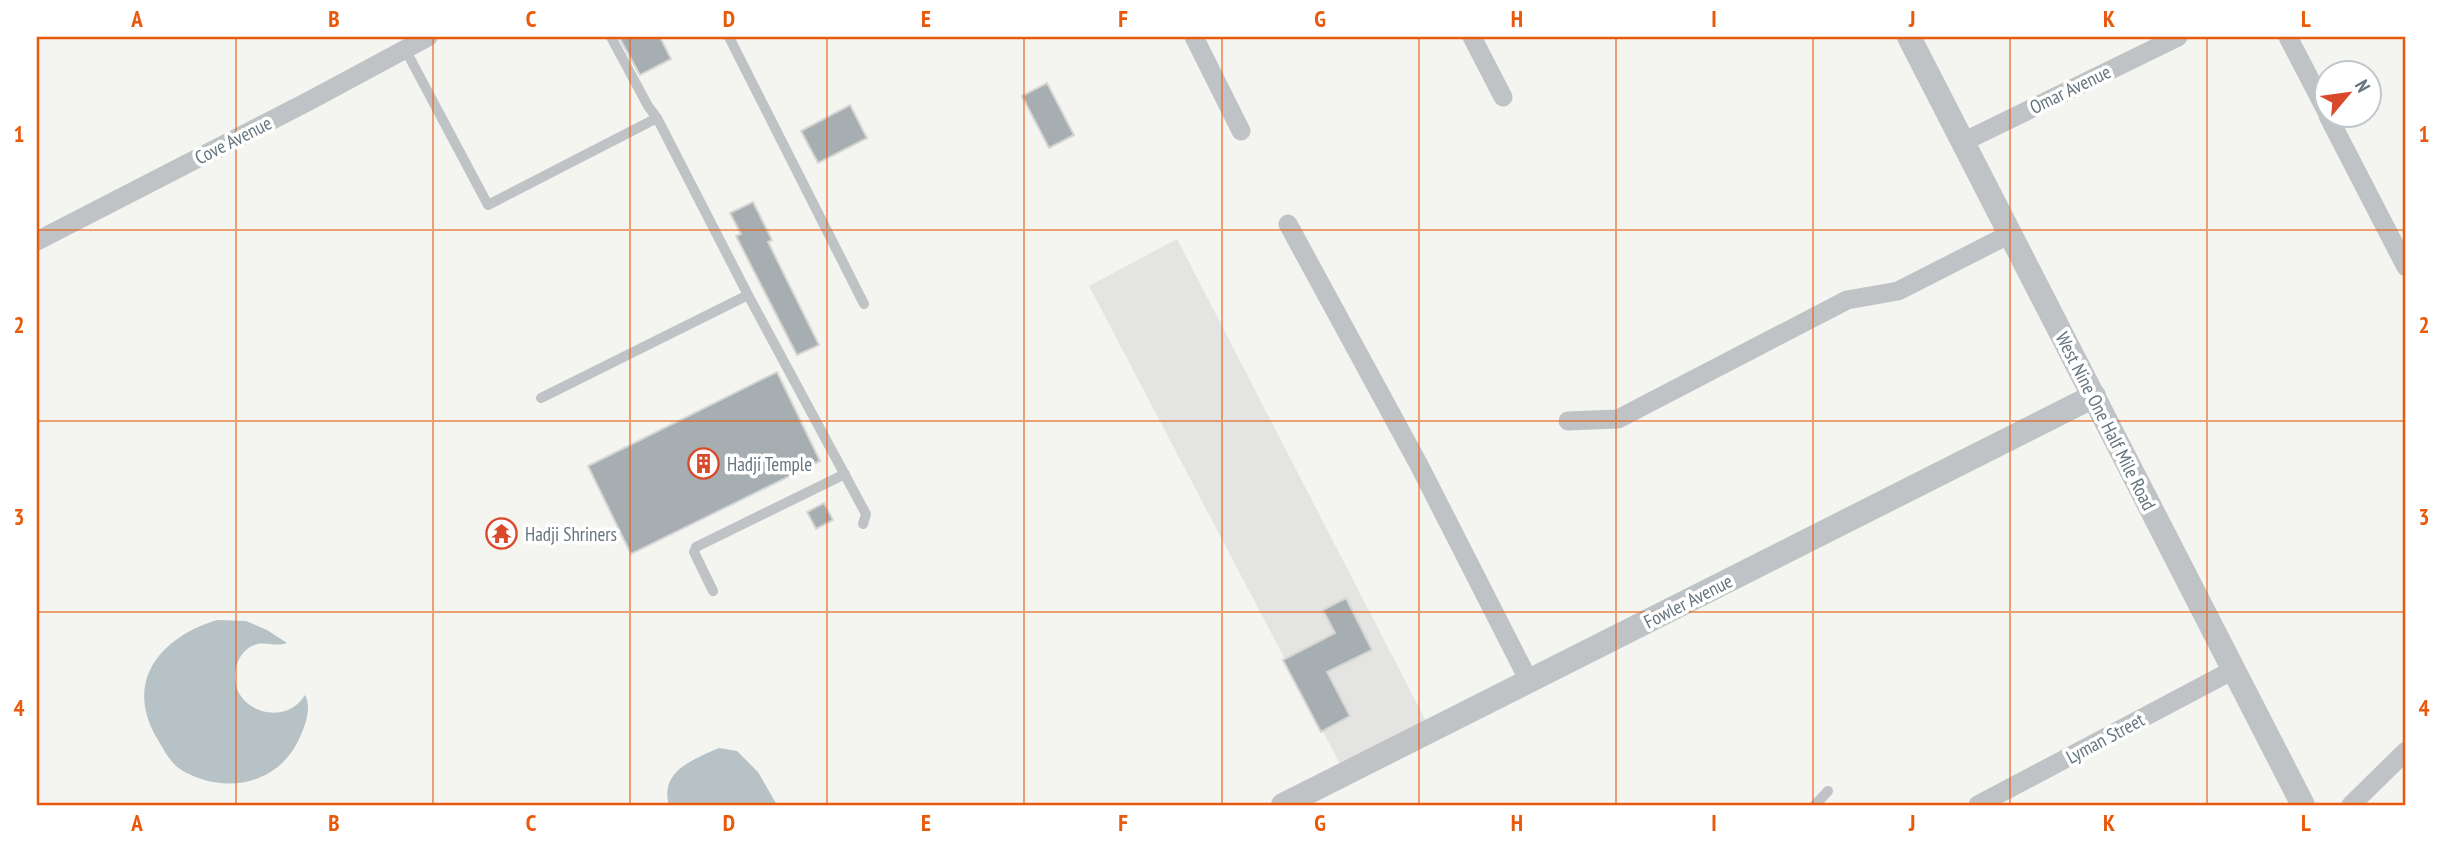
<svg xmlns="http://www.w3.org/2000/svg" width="2443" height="842" viewBox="0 0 2443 842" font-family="'PT Sans Narrow',sans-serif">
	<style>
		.built { fill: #e4e5e3 }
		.water { fill: #b6c2c6 }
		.building { fill: #a6aeb2; stroke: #d5d5d3; stroke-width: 2 }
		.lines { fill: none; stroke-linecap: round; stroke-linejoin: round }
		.service { stroke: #bfc3c6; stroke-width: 10 }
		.minor { stroke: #bfc3c6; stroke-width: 19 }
		.tertiary { stroke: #bfc3c6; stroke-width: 24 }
		.grid { fill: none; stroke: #e8590c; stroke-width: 2; stroke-opacity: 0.55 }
		.labels { text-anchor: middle; stroke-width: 7; stroke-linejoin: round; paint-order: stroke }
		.street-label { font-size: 19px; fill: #64757f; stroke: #fff }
		.poi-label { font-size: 19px; fill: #64757f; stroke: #fff; text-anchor: start }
		.neatline { fill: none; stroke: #e8590c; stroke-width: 2.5 }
		.grid-label { font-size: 23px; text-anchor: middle; font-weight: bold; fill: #e8590c }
	</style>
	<rect width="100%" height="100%" fill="#f4f4f0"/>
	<path class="built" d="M1177 239 1427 723 1341 766 1089 286Z"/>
	<path class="water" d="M217 620 246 621 267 630 287 643C273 648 264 639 250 647 243 652 240 656 237 664 223 708 283 731 305 695 313 709 303 732 296 745 273 787 219 794 180 769 169 762 162 746 155 735 124 678 164 636 217 620Z
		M719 748 737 751 758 772 777 805H669C659 771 694 759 719 748Z"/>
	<path class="building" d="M619 37H660L671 59 640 75Z
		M1047 83 1074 135 1049 148 1022 96Z
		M850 105 867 138 818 163 801 131Z
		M753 202 772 240 768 242 819 345 797 355 736 236 741 234 730 213Z
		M777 372 820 461 631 554 588 466Z
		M824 503 833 520 816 529 807 512Z
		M1346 598 1372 650 1327 672 1350 716 1321 732 1283 660 1335 633 1323 610Z"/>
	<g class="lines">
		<path class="service" d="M729 37 864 304
			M405 49 488 205 657 118 648 106 611 37
			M657 118 748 295 866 514 863 524
			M541 398 748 295
			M713 591 694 552 696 547 845 474
			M1815 805 1828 791"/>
		<path class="minor" d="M1194 37 1241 131
			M1472 37 1503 97
			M2288 37 2328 114
			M2328 116 2406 267
			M1963 142 2178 37
			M1288 224 1419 465 1529 681
			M37 241 309 101 428 37
			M1568 421 1618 419 1847 300 1898 291 2010 234
			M1978 805 2233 670
			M2351 805 2406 751"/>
		<path class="tertiary" d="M1909 37 2303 805
			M1283 805 2094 396"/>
	</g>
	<path class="grid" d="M236 37V805M433 37V805M630 37V805M827 37V805M1024 37V805M1222 37V805M1419 37V805M1616 37V805M1813 37V805M2010 37V805M2207 37V805M37 230H2406M37 421H2406M37 612H2406"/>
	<defs>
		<symbol id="building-ring" viewBox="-11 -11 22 22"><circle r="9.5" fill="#fff" stroke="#d9492b" stroke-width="1.5"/><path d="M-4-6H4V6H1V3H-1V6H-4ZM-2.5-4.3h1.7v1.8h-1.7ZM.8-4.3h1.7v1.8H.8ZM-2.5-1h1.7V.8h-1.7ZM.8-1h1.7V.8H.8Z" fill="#d9492b"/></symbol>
		<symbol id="temple-ring" viewBox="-11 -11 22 22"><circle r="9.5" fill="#fff" stroke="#d9492b" stroke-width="1.5"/><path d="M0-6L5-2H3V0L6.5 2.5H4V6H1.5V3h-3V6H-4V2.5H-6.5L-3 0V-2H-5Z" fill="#d9492b"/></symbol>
	</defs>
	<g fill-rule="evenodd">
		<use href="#building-ring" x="686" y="446" width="35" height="35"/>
		<use href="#temple-ring" x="484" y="516" width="35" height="35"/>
	</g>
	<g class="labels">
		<g class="street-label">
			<text transform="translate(2070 89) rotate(-26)" y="7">Omar Avenue</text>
			<text transform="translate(233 140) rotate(-27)" y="7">Cove Avenue</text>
			<text transform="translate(2106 421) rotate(63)" y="7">West Nine One Half Mile Road</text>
			<text transform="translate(1688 601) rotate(-27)" y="7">Fowler Avenue</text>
			<text transform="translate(2105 738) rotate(-28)" y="7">Lyman Street</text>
		</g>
		<g class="poi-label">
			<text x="727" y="471">Hadji Temple</text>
			<text x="525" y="541">Hadji Shriners</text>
		</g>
	</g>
	<rect width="2443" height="842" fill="none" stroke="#ffffff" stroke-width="77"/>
	<g transform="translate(2348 94) rotate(61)"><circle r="33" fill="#ffffff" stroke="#c1c8cc" stroke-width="2"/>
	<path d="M0-5L12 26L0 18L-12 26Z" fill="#d9492b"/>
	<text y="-10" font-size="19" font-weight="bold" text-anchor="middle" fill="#64757f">N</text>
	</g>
	<rect x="38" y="38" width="2366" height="766" class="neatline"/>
	<g class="grid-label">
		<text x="137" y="27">A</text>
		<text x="334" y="27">B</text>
		<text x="531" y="27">C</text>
		<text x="729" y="27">D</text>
		<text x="926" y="27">E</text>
		<text x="1123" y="27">F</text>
		<text x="1320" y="27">G</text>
		<text x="1517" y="27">H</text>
		<text x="1714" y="27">I</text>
		<text x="1912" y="27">J</text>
		<text x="2109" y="27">K</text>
		<text x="2306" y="27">L</text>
		<text x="19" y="142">1</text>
		<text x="2424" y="142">1</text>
		<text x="19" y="333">2</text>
		<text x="2424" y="333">2</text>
		<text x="19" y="525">3</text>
		<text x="2424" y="525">3</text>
		<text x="19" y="716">4</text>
		<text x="2424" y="716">4</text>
		<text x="137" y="831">A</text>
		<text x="334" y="831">B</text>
		<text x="531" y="831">C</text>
		<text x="729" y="831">D</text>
		<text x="926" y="831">E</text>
		<text x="1123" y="831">F</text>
		<text x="1320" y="831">G</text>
		<text x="1517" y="831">H</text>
		<text x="1714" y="831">I</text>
		<text x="1912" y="831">J</text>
		<text x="2109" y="831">K</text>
		<text x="2306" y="831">L</text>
	</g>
</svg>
